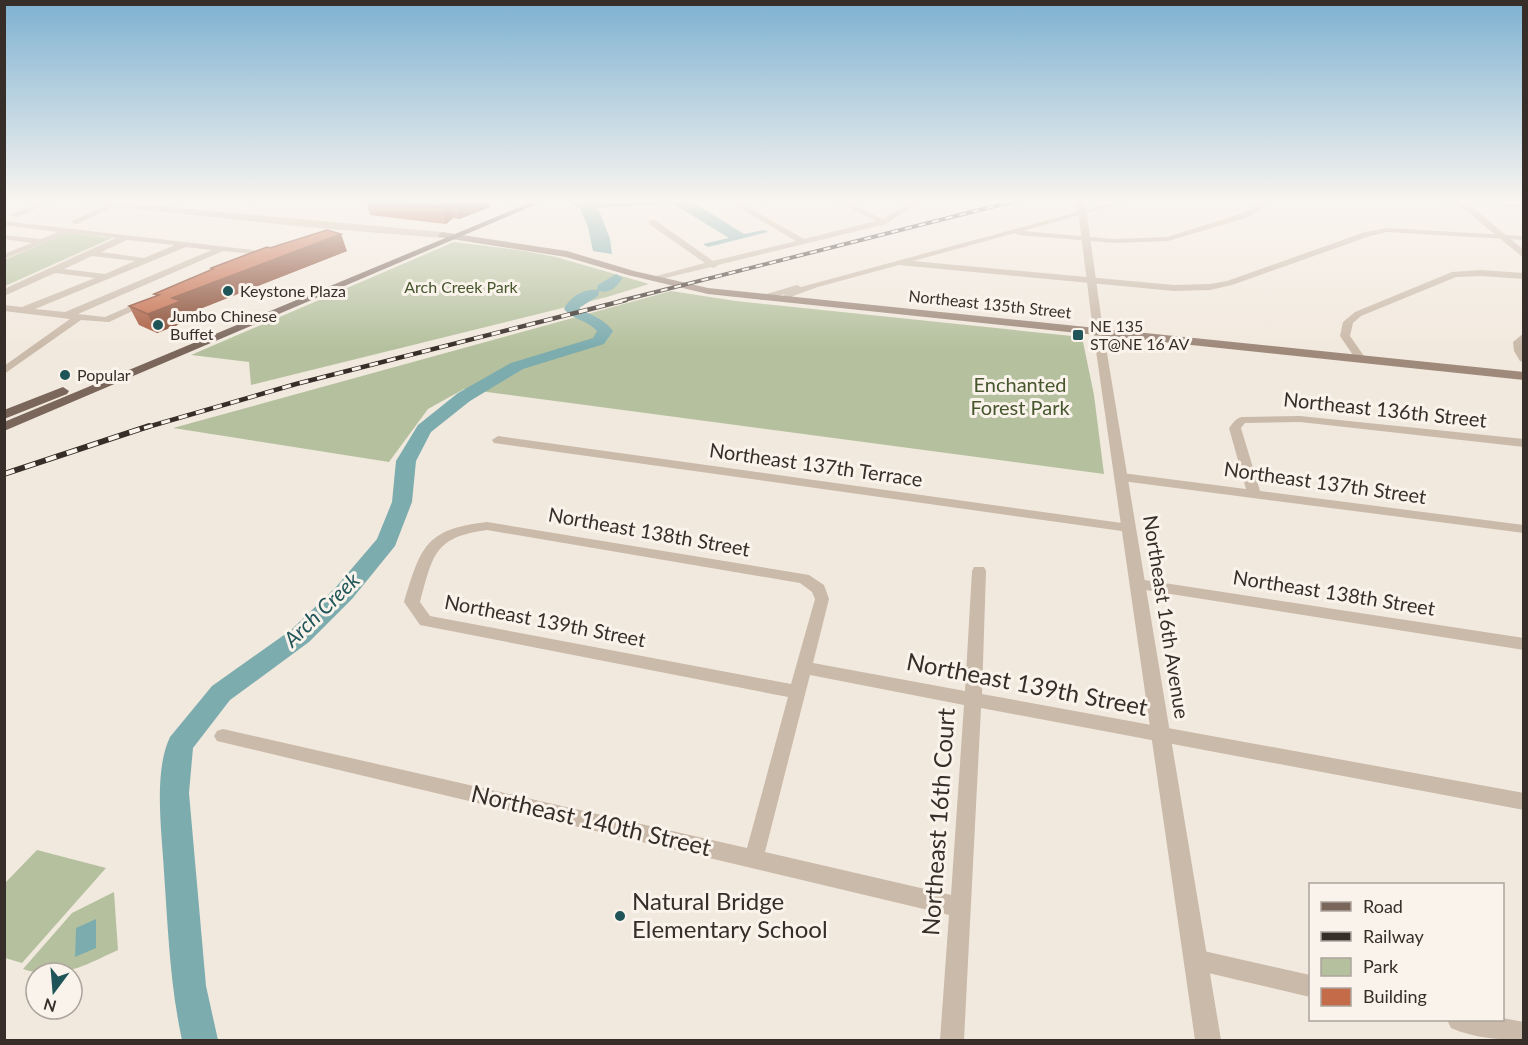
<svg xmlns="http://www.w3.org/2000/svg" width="1528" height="1045" viewBox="0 0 1528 1045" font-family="Lato,sans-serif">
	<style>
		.green { fill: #b5c19e }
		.water { fill: #7dacaf }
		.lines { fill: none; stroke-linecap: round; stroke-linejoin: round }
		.river { fill: #7dacaf; fill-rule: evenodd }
		.minor { fill: #cabaaa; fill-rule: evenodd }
		.tertiary { fill: #cabaaa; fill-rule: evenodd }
		.secondary { fill: #9e897b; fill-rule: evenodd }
		.primary { fill: #7a665b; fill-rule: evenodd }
		.rail-far2-casing { stroke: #382e29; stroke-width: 4 }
		.rail-far1-casing { stroke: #382e29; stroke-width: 4.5 }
		.rail-casing { stroke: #382e29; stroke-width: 6 }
		.rail-far2 { stroke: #faf3eb; stroke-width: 2; stroke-dasharray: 7; stroke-linecap: butt }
		.rail-far1 { stroke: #faf3eb; stroke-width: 3; stroke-dasharray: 9; stroke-linecap: butt }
		.rail { stroke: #faf3eb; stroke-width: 4; stroke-dasharray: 11; stroke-linecap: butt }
		.wall { fill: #a95c40 }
		.shaded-wall { fill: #894b34 }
		.building { fill: #c46b4a; stroke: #894b34; stroke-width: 1.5 }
		.poi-dot { fill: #1f5459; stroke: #faf3eb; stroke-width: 2 }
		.labels { text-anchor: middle; stroke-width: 6; stroke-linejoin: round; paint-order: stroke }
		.far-park-label { font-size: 16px; fill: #46562d; stroke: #faf3eb }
		.far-poi-label { font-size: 16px; fill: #382e29; stroke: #faf3eb; text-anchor: start }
		.far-street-label { font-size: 16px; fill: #382e29; stroke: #faf3eb }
		.park-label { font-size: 20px; fill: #46562d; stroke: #faf3eb }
		.street-label { font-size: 20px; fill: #382e29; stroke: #faf3eb }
		.water-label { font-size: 21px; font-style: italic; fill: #1f5459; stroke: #faf3eb }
		.near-street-label { font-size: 24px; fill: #382e29; stroke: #faf3eb }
		.near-poi-label { font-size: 24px; fill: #382e29; stroke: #faf3eb; text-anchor: start }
	</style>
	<rect width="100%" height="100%" fill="#f2e9de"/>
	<path class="green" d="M68 233 112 238 5 286 4 260Z
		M454 242 519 250 556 257 649 284 607 297 251 385 249 362 191 355Z
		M671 291 736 301 1082 337 1094 395 1104 474 464 389 428 409 389 462 173 428Z
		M37 850 106 868 22 963 5 958V883Z
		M114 892 118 950C85 965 60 981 23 969L72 913Z"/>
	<path class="water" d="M554 201H698L694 203 744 234 764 230 768 232 708 247 703 244 729 238 672 203 598 208 610 239 612 254 593 251 588 227 580 208 568 202Z
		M96 919V948L75 957 76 928Z"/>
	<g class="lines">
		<path class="river" d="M616 274 623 278C617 286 610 294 599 291L598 296 579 308C592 316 603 318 613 331L604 344 523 369 470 401 431 432 416 461 412 502 395 546 352 599 309 642 230 700 193 748 189 793 206 986 218 1040H182C170 985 168 929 164 872 162 833 153 772 170 737L212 686 291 630 336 587 377 539 392 502 396 461 418 425 458 393 511 363 593 338 597 331C587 320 573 320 564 309 569 298 584 288 597 290L598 285Z"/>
		<path class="minor" d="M46 201H56L16 217 9 215Z
			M836 201H844L883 219 912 201H921L886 224 718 265 714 268 711 267 653 281 649 278 705 263 649 224V220H655L713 261 796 241 738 207V203H741L804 239 876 221Z
			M1118 201H1129L1023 231 1115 239 1167 237 1243 213 1258 204 1259 201H1265L1266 205 1249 217 1168 241 1115 243 1019 235 1015 233 913 261 1174 285 1210 284 1227 281 1365 232 1387 228 1524 236V240L1387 232 1370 236 1232 285 1210 290 1174 291 899 265 818 287 793 296 785 302 780 299 785 294 761 300 756 297 797 285 801 287Z
			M1434 201H1456L1462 203 1458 205Z
			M1465 201 1524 204V208L1469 203Z
			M113 202 120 204 77 224 70 222Z
			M4 221 253 250 257 252 253 254 223 251 78 314 105 317 144 300 152 302 109 322 81 320 4 374V366L70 319 4 311V305L22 307 95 278 55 273 4 296V289L116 238 69 233 4 259V254L32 243 4 239V235L41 239 58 232 4 225ZM127 240 175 245 144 258 101 252ZM186 247 212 250 65 312 35 309ZM92 256 135 261 105 274 64 269Z
			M1481 270 1524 273V279L1481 276 1456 277 1361 316 1353 323 1350 336 1366 359 1365 361H1357L1340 336 1343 322 1355 312 1452 272Z
			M1524 333V362L1520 361 1514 351 1513 342Z
			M1300 416 1524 439V447L1300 422 1245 423 1241 428 1260 491 1524 525V533L1122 481 1116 477 1122 473 1246 489 1229 428C1233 423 1236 418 1242 417Z
			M498 436 1129 524 1136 528 1129 532 494 443 492 440Z
			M487 522 809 575 824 585 829 599 813 663 965 691 972 571 974 567H984L986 571 982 694 1524 793V810L981 708 964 1040H940L949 915 217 741 214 736 217 731 223 729 747 848 788 697 420 625 404 602C421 547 425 529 487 522ZM487 530 800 583 812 592 815 599 791 684 430 616 420 602C433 555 434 537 487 530ZM810 675 964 705 951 895 765 852Z
			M1138 579 1524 638V650L1133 588 1131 584 1133 580Z
			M1195 949 1310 975V997L1187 968 1184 960 1187 952Z
			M1502 1018 1524 1022V1040C1499 1040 1474 1038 1451 1028L1447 1020H1502Z"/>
		<path class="tertiary" d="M78 201H102L442 232 446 235 442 238 306 227 82 203Z
			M1077 201H1085L1102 323 1221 1040H1195L1092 323Z
			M1460 202H1466L1524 250V258L1460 206Z"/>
		<path class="secondary" d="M442 232 567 251 634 271 708 288 1524 372V380L708 294 628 275 566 257 439 237 438 235Z"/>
		<path class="primary" d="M534 201H544L4 431V422Z
			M63 387 69 391 67 394 4 419V410Z"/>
		<defs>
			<path id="rail-far2" d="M620 301 1015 201"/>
			<path id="rail-far1" d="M144 428 296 384 626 300"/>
			<path id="rail" d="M4 474 149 426"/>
		</defs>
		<use href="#rail-far2" class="rail-far2-casing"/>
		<use href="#rail-far1" class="rail-far1-casing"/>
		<use href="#rail" class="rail-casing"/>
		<use href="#rail-far2" class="rail-far2"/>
		<use href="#rail-far1" class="rail-far1"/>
		<use href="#rail" class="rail"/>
	</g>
	<path class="wall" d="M366 201H488L490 207 459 219 453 218 446 224 370 215Z
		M270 248 347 251 187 314 190 320 157 333 139 325 129 306 156 296 154 294 211 270V268Z"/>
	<path class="shaded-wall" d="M461 201H488L490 207 459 219 455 203Z
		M450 202 453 218 446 224 442 207Z
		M341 234 347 251 187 314 190 320 157 333 148 314 172 298Z"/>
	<path class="building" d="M376 201H461L455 203 450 202 442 207Z
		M327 230 341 234 172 298 181 301 148 314 129 306 159 295 154 294 213 269 211 268 267 247 270 248Z"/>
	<linearGradient id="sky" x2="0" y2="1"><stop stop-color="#7db1d1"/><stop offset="0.58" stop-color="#f9f5f0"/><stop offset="1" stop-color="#f9f5f0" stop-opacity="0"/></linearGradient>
	<rect width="1528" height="347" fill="url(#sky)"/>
	<g class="poi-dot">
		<circle cx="228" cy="291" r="6"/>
		<circle cx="158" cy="325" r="6"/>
		<rect x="1072" y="329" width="12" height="12" rx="3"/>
		<circle cx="65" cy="375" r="6"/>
		<circle cx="620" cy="916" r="6"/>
	</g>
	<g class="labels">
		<g class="far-park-label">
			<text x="461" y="293">Arch Creek Park</text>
		</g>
		<g class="far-poi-label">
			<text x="240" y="297">Keystone Plaza</text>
			<text x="170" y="322">Jumbo Chinese<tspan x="170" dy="18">Buffet</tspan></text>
			<text x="1090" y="332">NE 135<tspan x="1090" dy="18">ST@NE 16 AV</tspan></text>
			<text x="77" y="381">Popular</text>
		</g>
		<g class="far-street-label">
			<text transform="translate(990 304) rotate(6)" y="6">Northeast 135th Street</text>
		</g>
		<g class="park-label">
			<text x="1020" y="392">Enchanted<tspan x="1020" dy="23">Forest Park</tspan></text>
		</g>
		<g class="street-label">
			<text transform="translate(1385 410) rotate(6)" y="7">Northeast 136th Street</text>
			<text transform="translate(816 465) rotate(8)" y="7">Northeast 137th Terrace</text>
			<text transform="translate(1325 483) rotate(8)" y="7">Northeast 137th Street</text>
			<text transform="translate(649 532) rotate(10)" y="7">Northeast 138th Street</text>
			<text transform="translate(1334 593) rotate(9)" y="7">Northeast 138th Street</text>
			<text transform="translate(1166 617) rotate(81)" y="7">Northeast 16th Avenue</text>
			<text transform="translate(545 621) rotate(11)" y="7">Northeast 139th Street</text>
		</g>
		<g class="water-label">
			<text transform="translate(322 610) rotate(-44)" y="7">Arch Creek</text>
		</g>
		<g class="near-street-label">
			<text transform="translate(1027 685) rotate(11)" y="8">Northeast 139th Street</text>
			<text transform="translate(591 821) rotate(13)" y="8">Northeast 140th Street</text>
			<text transform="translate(939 822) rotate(-86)" y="8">Northeast 16th Court</text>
		</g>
		<g class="near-poi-label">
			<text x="632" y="910">Natural Bridge<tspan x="632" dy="28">Elementary School</tspan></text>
		</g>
	</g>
	<rect width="1528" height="1045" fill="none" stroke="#382e29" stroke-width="12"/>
	<rect x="1309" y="883" width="195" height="138" fill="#faf3eb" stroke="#aca49d" stroke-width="1.5"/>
	<rect x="1321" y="902" width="30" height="9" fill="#7a665b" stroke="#aca49d" stroke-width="1.5"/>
	<text x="1363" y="913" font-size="18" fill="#382e29">Road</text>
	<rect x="1321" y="932" width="30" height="9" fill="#382e29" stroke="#aca49d" stroke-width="1.5"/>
	<text x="1363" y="943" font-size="18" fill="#382e29">Railway</text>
	<rect x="1321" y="958" width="30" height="18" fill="#b5c19e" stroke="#aca49d" stroke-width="1.5"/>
	<text x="1363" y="973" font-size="18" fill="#382e29">Park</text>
	<rect x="1321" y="988" width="30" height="18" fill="#c46b4a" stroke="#aca49d" stroke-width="1.5"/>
	<text x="1363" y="1003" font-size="18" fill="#382e29">Building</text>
	<g transform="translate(54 991) rotate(196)"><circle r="28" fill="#faf3eb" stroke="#aca49d" stroke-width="1.5"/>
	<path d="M0-4.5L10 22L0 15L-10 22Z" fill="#1f5459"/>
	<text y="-9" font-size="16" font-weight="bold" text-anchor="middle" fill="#382e29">N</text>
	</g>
</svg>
